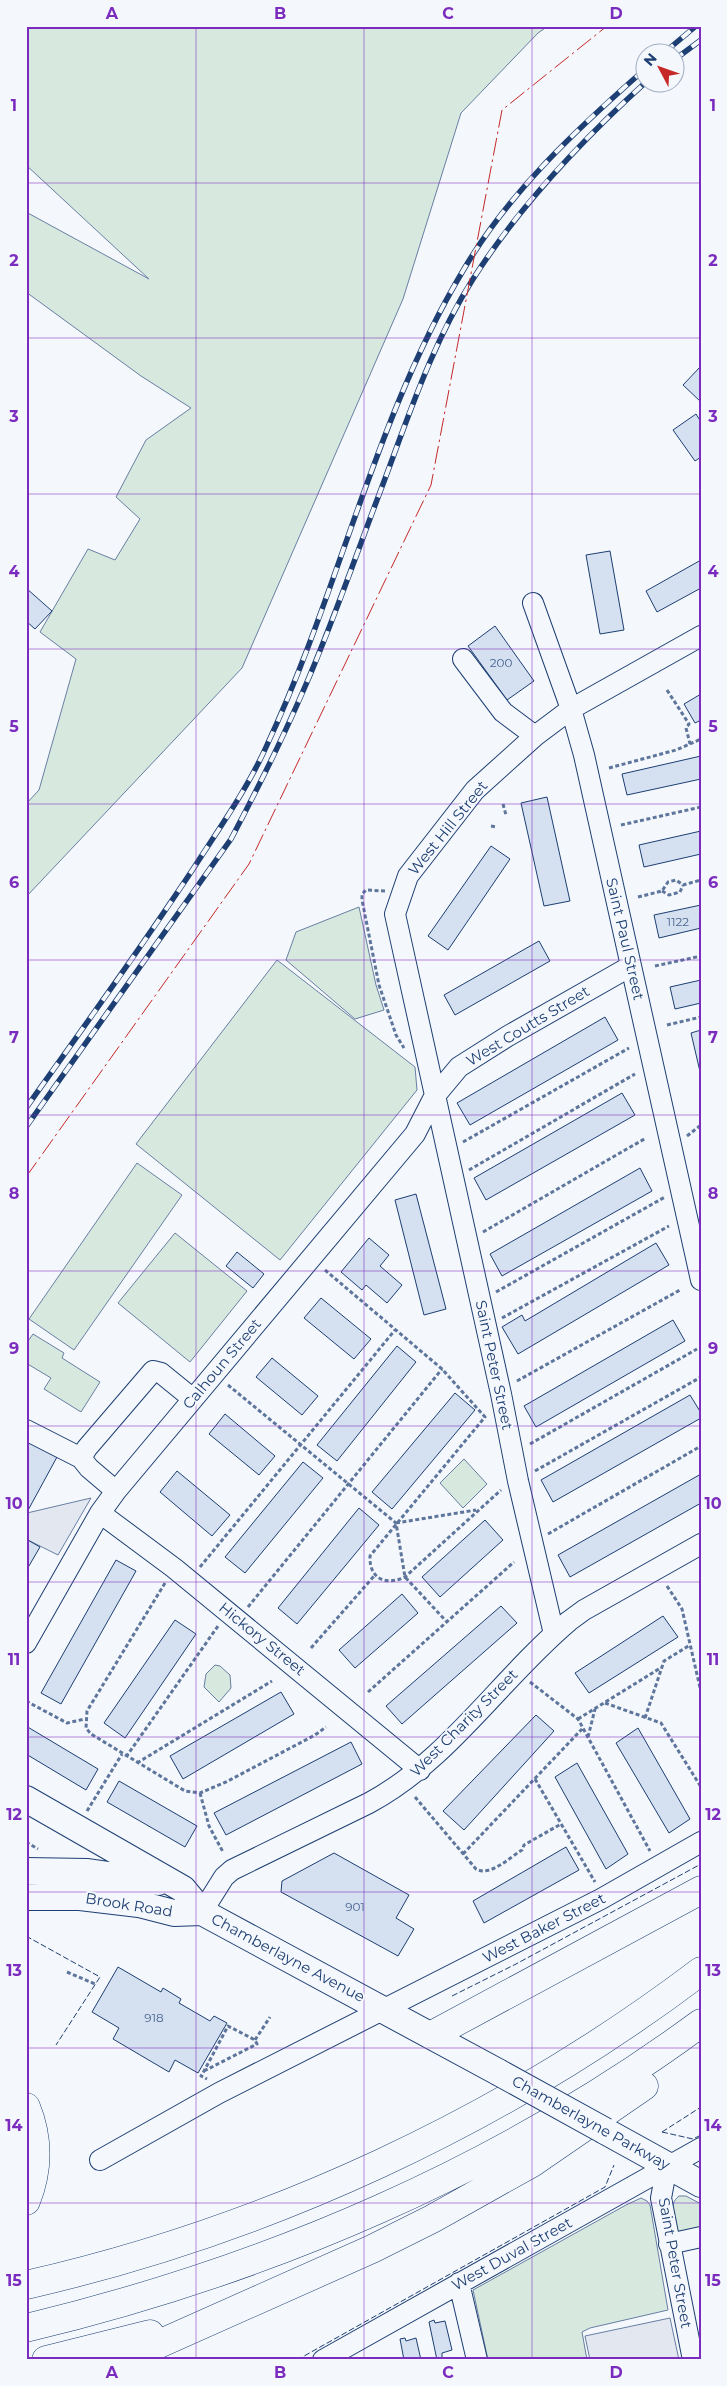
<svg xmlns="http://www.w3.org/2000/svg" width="727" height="2386" viewBox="0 0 727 2386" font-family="Montserrat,sans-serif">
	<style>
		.green { fill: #d7e8df; stroke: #687fa3 }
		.parking { fill: #e3e8f0; stroke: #687fa3 }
		.building { fill: #d5e0f0; stroke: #1d3f73 }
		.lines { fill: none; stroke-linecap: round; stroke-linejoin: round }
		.minor-casing { stroke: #1d3f73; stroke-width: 22 }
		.major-casing { stroke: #1d3f73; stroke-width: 28 }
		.highway-casing { stroke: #1d3f73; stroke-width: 29 }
		.path { stroke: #5e769c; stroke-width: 3; stroke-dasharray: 4 2.5; stroke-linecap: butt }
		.minor { stroke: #f4f7fb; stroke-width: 20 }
		.major { stroke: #f4f7fb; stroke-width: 26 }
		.highway { stroke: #f4f7fb; stroke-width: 28 }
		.rail-casing { stroke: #1d3f73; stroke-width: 5.5 }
		.rail { stroke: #f4f7fb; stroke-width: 4; stroke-dasharray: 11; stroke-linecap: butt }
		.major-bridge-casing { stroke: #1d3f73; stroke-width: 28; stroke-linecap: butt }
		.major-bridge { stroke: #f4f7fb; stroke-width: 26 }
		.fence { stroke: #1d3f73; stroke-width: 1; stroke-dasharray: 6 2.5; stroke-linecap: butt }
		.power { stroke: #c62828; stroke-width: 1; stroke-dasharray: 18 4 2.5 4; stroke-linecap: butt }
		.grid { fill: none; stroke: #7b2cbf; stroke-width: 1; stroke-opacity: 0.55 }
		.labels { text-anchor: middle; stroke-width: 4; stroke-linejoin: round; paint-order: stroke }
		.number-label { font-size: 12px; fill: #4b6792 }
		.street-label { font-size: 15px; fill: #1d3f73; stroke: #f4f7fb }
		.neatline { fill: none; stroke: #7b2cbf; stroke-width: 2 }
		.grid-label { font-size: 16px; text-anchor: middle; font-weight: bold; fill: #7b2cbf }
	</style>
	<rect width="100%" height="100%" fill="#f4f7fb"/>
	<path class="green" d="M26 26H548L538 33 461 113 403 299 242 668 26 897V804L39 790 76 659 40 632 88 549 115 560 140 519 116 497 146 440 191 408 141 376 26 292V212L149 279 26 165Z
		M359 907 376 985 384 1010 355 1019 286 960 296 932Z
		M277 960 415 1067 417 1090 280 1260 136 1144Z
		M137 1163 182 1195 74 1350 29 1319Z
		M175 1233 247 1291 190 1362 118 1303Z
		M33 1334 64 1353 62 1358 100 1382 81 1412 44 1389 51 1378 26 1363V1344Z
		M464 1459 487 1484 463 1508 440 1483Z
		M215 1665 220 1666 230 1675 231 1688 219 1702 204 1687 206 1674Z
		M679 2196H686L701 2204V2228L677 2233C675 2221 667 2205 679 2196Z
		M641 2198 647 2201 650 2205 668 2310 590 2328 582 2332 587 2360H488L473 2290 626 2205Z"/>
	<path class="parking" d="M91 1498 58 1555 26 1539 27 1513Z
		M670 2318 679 2360H590L585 2336Z"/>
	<path class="building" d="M701 366V402L683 385Z
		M696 414 701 422V457L695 461 673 430Z
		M610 551 624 630 600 634 586 555Z
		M701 560V588L657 612 646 591Z
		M26 588 52 611 35 629 26 621Z
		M495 626 534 681 507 700 468 646Z
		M701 694V720L695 723 684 704Z
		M701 756V779L627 795 622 774Z
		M547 797 570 901 544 906 521 803Z
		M701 831V854L644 867 639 845Z
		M491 846 510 859 448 950 428 936Z
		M701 905V928L659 938 654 915Z
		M539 941 550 961 455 1015 444 995Z
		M701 980V1003L675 1009 670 987Z
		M605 1017 618 1040 470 1125 457 1103Z
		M701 1030V1076L691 1033Z
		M622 1093 635 1115 486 1200 474 1178Z
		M640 1168 652 1191 502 1276 490 1254Z
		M416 1194 446 1309 424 1315 395 1200Z
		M369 1238 389 1255 380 1266 402 1285 387 1303 366 1285 362 1290 341 1272Z
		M656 1243 669 1265 518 1354 502 1327 522 1315 525 1321Z
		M237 1252 264 1274 253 1288 226 1266Z
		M321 1298 371 1339 354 1359 304 1318Z
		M673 1320 685 1341 536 1427 524 1406Z
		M397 1346 416 1362 337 1461 317 1445Z
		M272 1358 318 1396 302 1415 256 1377Z
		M455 1393 475 1410 392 1509 372 1492Z
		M690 1395 701 1413V1418L553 1502 541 1480Z
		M225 1414 275 1456 259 1475 209 1434Z
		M26 1441 57 1457 26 1514Z
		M303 1462 323 1478 245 1573 225 1557Z
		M177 1471 230 1515 212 1536 160 1492Z
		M701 1474V1503L570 1577 558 1555Z
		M359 1508 379 1525 297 1624 278 1608Z
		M485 1520 503 1540 440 1597 422 1577Z
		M26 1539 40 1547 26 1571Z
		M116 1560 136 1571 61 1704 41 1693Z
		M402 1594 418 1613 355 1668 339 1650Z
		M501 1606 517 1623 402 1724 386 1706Z
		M663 1616 678 1637 589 1693 575 1673Z
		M175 1620 196 1634 125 1738 104 1723Z
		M281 1692 294 1714 183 1779 170 1756Z
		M536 1715 554 1731 464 1830 443 1811Z
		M26 1726 98 1769 86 1790 26 1754Z
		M638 1728 690 1819 669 1833 616 1743Z
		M351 1742 362 1764 226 1835 214 1813Z
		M577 1763 628 1854 606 1869 555 1777Z
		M119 1781 197 1826 185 1847 107 1802Z
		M566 1847 579 1870 484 1923 473 1901Z
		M334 1853 409 1895 396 1918 414 1929 398 1956 281 1892 282 1881Z
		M118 1967 161 1992 163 1988 181 1999 179 2003 210 2021 214 2016 227 2023 198 2073 175 2060 169 2072 113 2039 119 2028 92 2012Z
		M434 2320 435 2323 445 2321 452 2350 442 2353V2360H437L429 2322Z
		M405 2338 406 2341 416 2338 421 2360H404L400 2339Z"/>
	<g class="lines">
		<defs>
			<path id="minor" d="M533 603 571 709 584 755 701 1280
				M463 659 503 712 535 736
				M26 1430 81 1458
				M116 1491 89 1468 81 1458 87 1448 153 1371 161 1373 193 1399
				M100 1513 174 1568 420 1770
				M554 1634 518 1481 501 1394 395 914 408 876 475 790 535 736 571 709 701 636
				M26 1643 100 1513 116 1491 415 1134 434 1097 459 1067 508 1036 631 966
				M202 1912 224 1877 232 1870 369 1803C449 1760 500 1679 569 1621L584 1610 701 1544
				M100 2160 219 2093 601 1899 701 1842
				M667 2166 661 2198 693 2360
				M669 2244 701 2237
				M459 2283 477 2360
				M323 2360 701 2148"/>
			<path id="major" d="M26 1799 183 1889 202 1912 498 2072
				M26 1871 88 1872 158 1882
				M26 1897H80L139 1904 174 1913 202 1912
				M605 2131 701 2184"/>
			<path id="highway" d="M432 2035 701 1890
				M26 2107C39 2139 39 2169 26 2201
				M26 2285C268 2230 503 2121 701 1971
				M26 2328C268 2270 500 2171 701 2023
				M46 2360 150 2334
				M123 2360 372 2249 432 2219 532 2163 644 2086"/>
		</defs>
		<use href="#minor" class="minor-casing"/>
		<use href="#major" class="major-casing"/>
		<use href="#highway" class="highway-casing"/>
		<path class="path" d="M667 690 689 724 686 728 690 744
			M609 768 676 750 701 739
			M503 804 506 815
			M621 825 701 807
			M491 826 497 827
			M385 891 366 890 362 894V900L379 985 396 1035 404 1048
			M662 891 669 895 680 892 683 885
			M638 897 662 891 668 882 676 880 683 885 701 880
			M655 966 701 956
			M667 1025 701 1017
			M687 1136 701 1125
			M463 1142 629 1048
			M469 1170 635 1074
			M700 1174H701
			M483 1232 646 1138
			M325 1270 442 1369 485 1417 370 1556C369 1579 386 1586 405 1577L501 1490
			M496 1292 665 1197
			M502 1318 669 1226
			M517 1381 680 1290
			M228 1385 396 1523 405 1577 446 1621
			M530 1444 697 1349
			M535 1471 701 1377
			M396 1523 476 1510
			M548 1534 701 1446
			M200 1567 395 1330
			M165 1583 87 1711 86 1728 91 1734 185 1791 200 1793 226 1782 315 1735 326 1727
			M667 1586 682 1609 701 1692
			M248 1607 442 1369
			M311 1648 375 1575
			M530 1682 578 1719 650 1851
			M368 1692 514 1562
			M26 1701 67 1723 85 1719
			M605 1703 661 1723 701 1787
			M645 1718 664 1661 690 1645
			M578 1719 662 1667
			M588 1737 595 1709
			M126 1757 218 1626
			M137 1763 272 1681
			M535 1779 595 1882
			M200 1793 209 1826 223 1852
			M415 1797 476 1869C490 1877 509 1858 522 1850L524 1845 561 1824
			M87 1811 122 1754
			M26 1842 38 1849
			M463 1854 582 1729
			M67 1972 95 1984
			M255 2040 270 2017
			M204 2071 257 2044 255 2040 228 2026 204 2071 201 2076 207 2079"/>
		<use href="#minor" class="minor"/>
		<use href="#major" class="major"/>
		<use href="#highway" class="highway"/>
		<defs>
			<path id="rail" d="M665 52 696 26
				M674 60 701 40
				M26 1108C83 1028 141 948 195 866 220 827 248 788 267 745 340 589 375 417 464 269 510 191 577 129 644 70
				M26 1127 231 839C257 790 282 740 304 689 332 625 355 558 380 492 407 421 431 345 473 279 520 205 581 141 646 82"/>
		</defs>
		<use href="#rail" class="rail-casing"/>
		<use href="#rail" class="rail"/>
		<defs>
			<path id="major-bridge" d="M498 2072 605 2131"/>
		</defs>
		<use href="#major-bridge" class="major-bridge-casing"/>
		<use href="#major-bridge" class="major-bridge"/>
		<path class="fence" d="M26 1936 100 1977 56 2045
			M452 1996 516 1964 701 1864
			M662 2132 701 2107
			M662 2132 693 2139 701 2135
			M297 2360 605 2187 614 2165"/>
		<path class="power" d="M26 1177 249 864 431 485 502 110 607 26"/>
	</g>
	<path class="grid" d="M196 26V2360M364 26V2360M532 26V2360M26 183H701M26 338H701M26 494H701M26 649H701M26 804H701M26 960H701M26 1115H701M26 1271H701M26 1426H701M26 1582H701M26 1737H701M26 1892H701M26 2048H701M26 2203H701"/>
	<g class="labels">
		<g class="number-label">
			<text x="501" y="667">200</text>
			<text x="678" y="926">1122</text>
			<text x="355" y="1911">901</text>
			<text x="154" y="2022">918</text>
		</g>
		<g class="street-label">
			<text transform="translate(448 828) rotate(-51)" y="5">West Hill Street</text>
			<text transform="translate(625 939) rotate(77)" y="5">Saint Paul Street</text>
			<text transform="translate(528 1026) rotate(-31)" y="5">West Coutts Street</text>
			<text transform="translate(222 1364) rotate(-50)" y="5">Calhoun Street</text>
			<text transform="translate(494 1365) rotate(78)" y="5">Saint Peter Street</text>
			<text transform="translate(262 1639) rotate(39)" y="5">Hickory Street</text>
			<text transform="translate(464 1723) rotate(-45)" y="5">West Charity Street</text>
			<text transform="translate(129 1905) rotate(9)" y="5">Brook Road</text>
			<text transform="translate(544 1928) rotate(-27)" y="5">West Baker Street</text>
			<text transform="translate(288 1958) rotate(28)" y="5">Chamberlayne Avenue</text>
			<text transform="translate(591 2123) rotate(29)" y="5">Chamberlayne Parkway</text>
			<text transform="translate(512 2254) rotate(-29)" y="5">West Duval Street</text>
			<text transform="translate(675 2263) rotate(80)" y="5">Saint Peter Street</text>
		</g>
	</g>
	<rect width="727" height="2386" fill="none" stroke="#f4f7fb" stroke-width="55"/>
	<g transform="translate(660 68) rotate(311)"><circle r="24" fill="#f4f7fb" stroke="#9eadc5"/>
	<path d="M0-4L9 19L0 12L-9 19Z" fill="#c62828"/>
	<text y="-8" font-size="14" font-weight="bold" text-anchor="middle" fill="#1d3f73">N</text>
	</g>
	<rect x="28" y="28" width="672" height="2330" class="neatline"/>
	<g class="grid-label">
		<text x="112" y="19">A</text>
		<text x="280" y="19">B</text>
		<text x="448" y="19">C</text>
		<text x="616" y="19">D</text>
		<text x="14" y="111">1</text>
		<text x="713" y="111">1</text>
		<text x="14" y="266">2</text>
		<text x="713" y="266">2</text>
		<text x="14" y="422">3</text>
		<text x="713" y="422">3</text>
		<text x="14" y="577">4</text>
		<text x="713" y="577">4</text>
		<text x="14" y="732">5</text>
		<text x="713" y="732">5</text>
		<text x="14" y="888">6</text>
		<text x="713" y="888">6</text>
		<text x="14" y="1043">7</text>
		<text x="713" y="1043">7</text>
		<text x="14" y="1199">8</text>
		<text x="713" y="1199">8</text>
		<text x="14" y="1354">9</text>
		<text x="713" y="1354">9</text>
		<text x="14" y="1509">10</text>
		<text x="713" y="1509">10</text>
		<text x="14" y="1665">11</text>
		<text x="713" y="1665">11</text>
		<text x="14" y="1820">12</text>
		<text x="713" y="1820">12</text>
		<text x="14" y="1976">13</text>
		<text x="713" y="1976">13</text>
		<text x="14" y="2131">14</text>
		<text x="713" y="2131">14</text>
		<text x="14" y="2286">15</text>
		<text x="713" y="2286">15</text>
		<text x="112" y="2378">A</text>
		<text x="280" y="2378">B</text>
		<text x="448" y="2378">C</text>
		<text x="616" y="2378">D</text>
	</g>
</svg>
